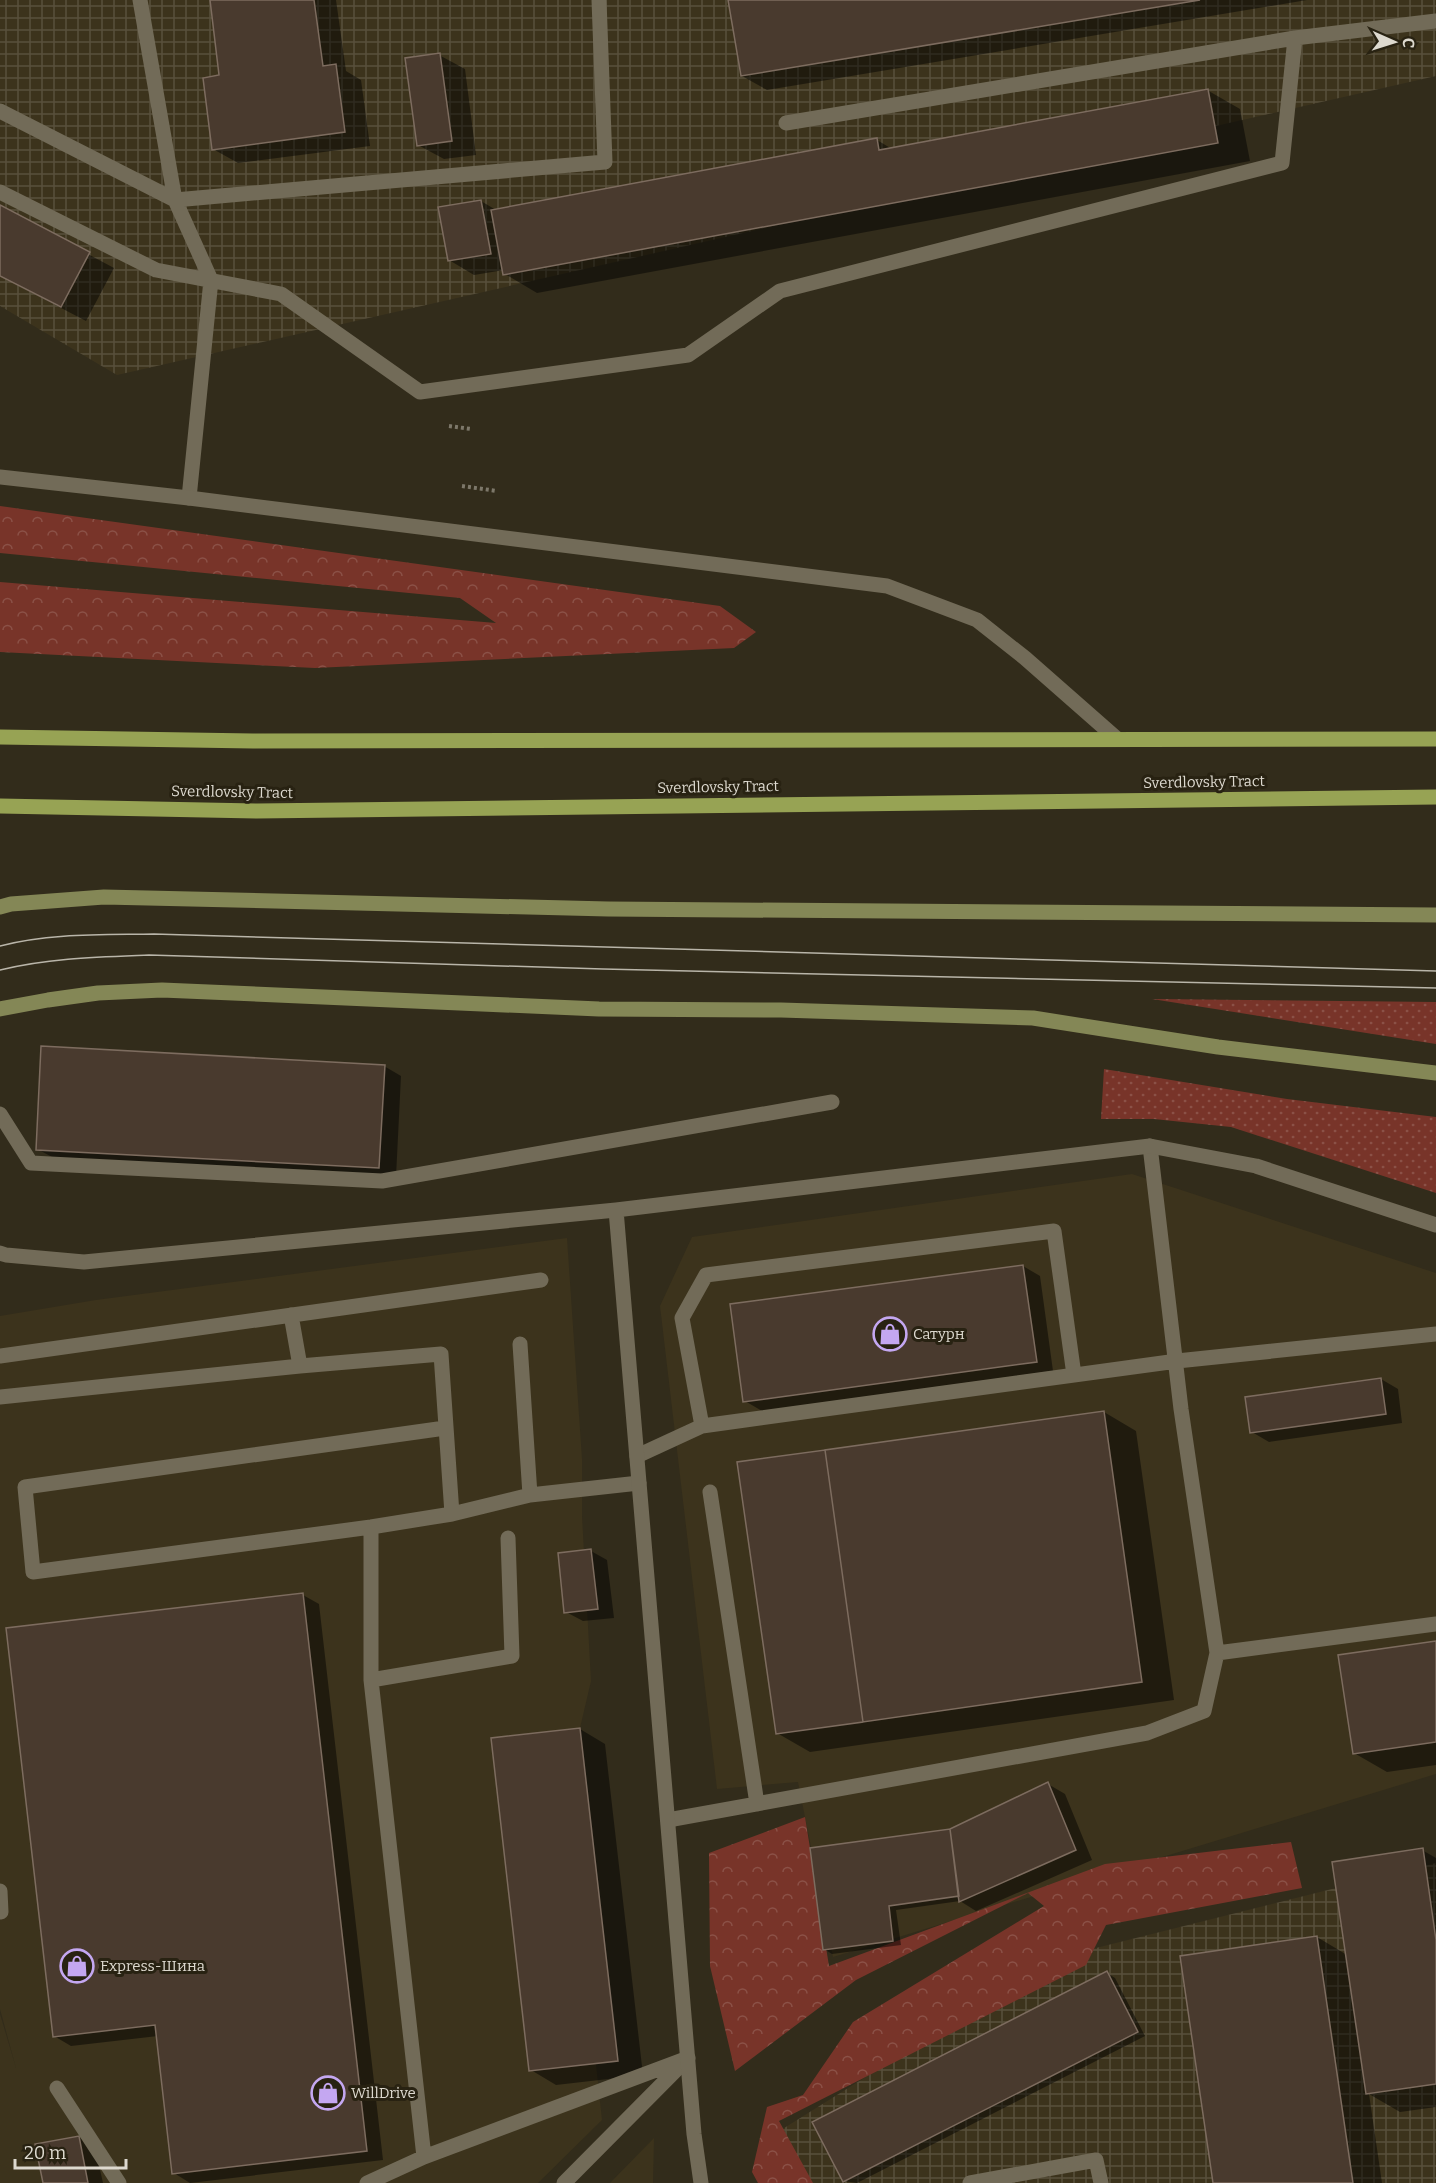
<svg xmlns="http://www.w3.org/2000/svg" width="1436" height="2183" viewBox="0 0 1436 2183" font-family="Bitter,serif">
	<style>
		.built { fill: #3c331c }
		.industrial { fill: url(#industrial-grid) }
		.grass { fill: url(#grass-dots) }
		.forest { fill: url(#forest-crowns) }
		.shadow { fill: #0007 }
		.building { fill: #493a2e; stroke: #7d6c5f; stroke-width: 1.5 }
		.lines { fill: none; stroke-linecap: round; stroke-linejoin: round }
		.path { stroke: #7d786a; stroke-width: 4; stroke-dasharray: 3 3; stroke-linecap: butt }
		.service { stroke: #726b58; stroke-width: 15 }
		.minor { stroke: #726b58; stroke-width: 15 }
		.secondary { stroke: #848756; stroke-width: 15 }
		.primary { stroke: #97a354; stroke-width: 15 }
		.tram { stroke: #b9b5a9; stroke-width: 1.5 }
		.labels { text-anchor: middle; stroke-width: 6; stroke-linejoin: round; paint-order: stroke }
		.street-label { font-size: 15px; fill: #ddd9cf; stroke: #282212 }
		.poi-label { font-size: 15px; fill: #ddd9cf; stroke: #282212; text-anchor: start }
	</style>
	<defs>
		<pattern id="industrial-grid" width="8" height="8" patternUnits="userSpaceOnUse" patternTransform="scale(1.5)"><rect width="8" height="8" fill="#3c331c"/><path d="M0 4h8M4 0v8" fill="none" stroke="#58503c"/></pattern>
		<pattern id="grass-dots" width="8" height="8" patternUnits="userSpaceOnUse" patternTransform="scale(1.5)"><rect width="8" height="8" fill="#783429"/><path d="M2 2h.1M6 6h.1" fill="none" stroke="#8b5147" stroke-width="1.8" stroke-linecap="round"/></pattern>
		<pattern id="forest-crowns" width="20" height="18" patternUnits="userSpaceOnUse" patternTransform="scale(1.5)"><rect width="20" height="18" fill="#783429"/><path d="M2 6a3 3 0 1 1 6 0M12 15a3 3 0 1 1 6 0" fill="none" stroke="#8b5147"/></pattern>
	</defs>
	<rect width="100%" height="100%" fill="#322c1b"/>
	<path class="built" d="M1132 1174 1436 1273V1774L833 1957 798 1782 717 1789 660 1306 692 1237Z
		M567 1238 582 1459V1516L591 1681 580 1728 618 2061 596 2064 602 2120 538 2183H0V2014L16 2068 0 2009V1316L96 1300Z
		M654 2138 653 2183H610Z"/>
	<path class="industrial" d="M0 0H1436V76L117 375 0 306Z
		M1436 1863V2183H786L781 2130 1056 1958Z"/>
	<path class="grass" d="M1152 999 1436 1002V1044Z
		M1104 1069 1287 1099 1436 1117V1193L1231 1127 1154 1119H1101Z"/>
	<path class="forest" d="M0 506 720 606 756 632 734 648 315 668 0 652V582L496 623 460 598 0 553Z
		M805 1817 829 1966 1105 1864 1291 1842 1302 1888 1106 1925 1086 1965 779 2121 813 2183H758L752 2172 767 2107 803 2095 853 2022 1044 1906 1028 1893 856 1980 735 2071 710 1966 709 1853Z"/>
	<path class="shadow" d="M211 0H336L346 71 361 80 370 146 238 163 213 149 221 76Z
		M730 0H1307L767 90 742 76Z
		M439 55 465 69 476 155 444 159 418 145Z
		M1207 90 1240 109 1250 161 537 293 505 274 504 270 474 275 449 260 481 201 496 210 877 140 892 149Z
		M0 207 114 268 86 321 0 276Z
		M384 1066 401 1076 396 1177 54 1158 37 1149Z
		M1023 1266 1040 1276 1053 1371 762 1411 745 1401Z
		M1381 1379 1398 1389 1402 1423 1269 1442 1252 1432Z
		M1104 1412 1136 1431 1174 1700 810 1752 777 1733Z
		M591 1551 607 1560 614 1618 583 1621 566 1612Z
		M303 1595 319 1604 383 2160 190 2183 174 2173 158 2036 71 2046 54 2036Z
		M1436 1642V1765L1387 1772 1354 1753Z
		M580 1729 605 1744 643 2075 556 2085 531 2070Z
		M1048 1784 1065 1794 1092 1860 976 1911 960 1901 896 1910 901 1945 832 1954 824 1949Z
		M1422 1850 1436 1858V2107L1400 2112 1369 2094 1382 2183H1214L1317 1937 1347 1955Z
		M1107 1973 1115 1978 1145 2036 857 2183 844 2181Z
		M79 2137 95 2147 103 2183H45Z"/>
	<path class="building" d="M210 0H314L323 66 336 64 345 132 212 150 203 78 219 75Z
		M728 0H1200L741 76Z
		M440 53 452 141 417 146 405 58Z
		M1208 89 1218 143 503 275 491 210 877 138 879 150Z
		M481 200 491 254 448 261 438 207Z
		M0 205 90 252 61 307 0 276Z
		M41 1046 385 1065 379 1168 36 1150Z
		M1023 1265 1037 1362 743 1402 730 1304Z
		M1381 1378 1386 1414 1250 1433 1245 1397Z
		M1104 1411 1142 1682 863 1722 825 1450Z
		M825 1450 863 1722 776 1734 737 1462Z
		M591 1549 598 1609 564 1613 558 1553Z
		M303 1593 367 2151 172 2174 155 2025 53 2037 6 1628Z
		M1436 1641V1742L1353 1754 1338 1655Z
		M580 1728 618 2061 529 2071 491 1738Z
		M1048 1782 1076 1850 959 1902 950 1829Z
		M950 1829 959 1896 889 1906 893 1941 823 1950 810 1848Z
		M1423 1848 1436 1940V2084L1366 2094 1332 1862Z
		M1317 1936 1353 2183H1213L1180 1956Z
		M1107 1971 1138 2032 843 2182 812 2122Z
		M79 2136 88 2183H43L35 2144Z"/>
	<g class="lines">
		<path class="path" d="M449 426 471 429
			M462 486 497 491"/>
		<path class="service" d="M140 0 175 200 605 162 599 0
			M0 111 175 200 211 280 189 498
			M786 123 1295 38
			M0 192 156 270 281 294 420 392 688 355 780 291 1282 163 1295 38 1436 21
			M0 1114 31 1163 382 1181 832 1102
			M291 1315 300 1366
			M520 1344 530 1495
			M0 1356 541 1280
			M0 1397 300 1366 441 1354 452 1514
			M702 1426 682 1318 706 1275 1054 1231 1074 1375
			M445 1428 25 1487 33 1572 371 1527 452 1514 530 1495 639 1483
			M637 1456 702 1426 1177 1361 1436 1334
			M710 1492 757 1804
			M371 1527V1680L424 2157 688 2058 564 2183
			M1217 1653 1436 1624
			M371 1680 512 1656 508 1538
			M668 1820 1147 1733 1204 1711 1217 1653 1181 1409 1150 1146
			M0 1891 1 1912
			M57 2088 119 2183
			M367 2183 424 2157
			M970 2183 1096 2160 1101 2183"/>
		<path class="minor" d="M0 477 189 498 887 586 977 620 1025 658 1116 738
			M616 1210 694 2134 701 2183
			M0 1253 6 1255 84 1262 616 1210 1150 1146 1256 1166 1436 1225"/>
		<path class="secondary" d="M0 907 11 904 104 897 608 909 1436 915
			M0 1009 48 1000 98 993 162 990 599 1009 781 1010 1033 1018 1218 1047 1436 1073"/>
		<path class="primary" d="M0 737 253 741 1436 739
			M0 806 257 811 1436 797"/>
		<path class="tram" d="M0 946C50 933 103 935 154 934L1436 971
			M0 970C49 958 98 957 149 955L603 969 1436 988"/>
	</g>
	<defs>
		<symbol id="shop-ring" viewBox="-11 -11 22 22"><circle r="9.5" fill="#282212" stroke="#c4a7f1" stroke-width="1.5"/><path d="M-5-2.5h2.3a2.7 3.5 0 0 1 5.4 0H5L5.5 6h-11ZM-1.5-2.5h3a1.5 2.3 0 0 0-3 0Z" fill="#c4a7f1"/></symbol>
	</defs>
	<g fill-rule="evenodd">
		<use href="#shop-ring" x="871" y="1315" width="38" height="38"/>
		<use href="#shop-ring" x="58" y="1947" width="38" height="38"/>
		<use href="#shop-ring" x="309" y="2074" width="38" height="38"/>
	</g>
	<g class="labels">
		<g class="street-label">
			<text transform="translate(1204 782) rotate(-1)" y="5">Sverdlovsky Tract</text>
			<text transform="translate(718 787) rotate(-1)" y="5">Sverdlovsky Tract</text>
			<text transform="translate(232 792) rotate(1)" y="5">Sverdlovsky Tract</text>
		</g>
		<g class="poi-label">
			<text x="913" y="1339">Сатурн</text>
			<text x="100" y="1971">Express-Шина</text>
			<text x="351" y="2098">WillDrive</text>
		</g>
	</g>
	<g transform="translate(1394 42) rotate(93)" stroke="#282212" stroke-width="4.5" paint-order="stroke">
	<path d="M0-4.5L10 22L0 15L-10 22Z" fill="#ddd9cf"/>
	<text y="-9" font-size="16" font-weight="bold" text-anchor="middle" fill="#ddd9cf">С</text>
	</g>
	<path d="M15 2159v9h111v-9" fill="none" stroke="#ddd9cf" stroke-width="3"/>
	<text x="24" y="2159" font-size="18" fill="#ddd9cf" stroke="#282212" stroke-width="4.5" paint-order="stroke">20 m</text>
</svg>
